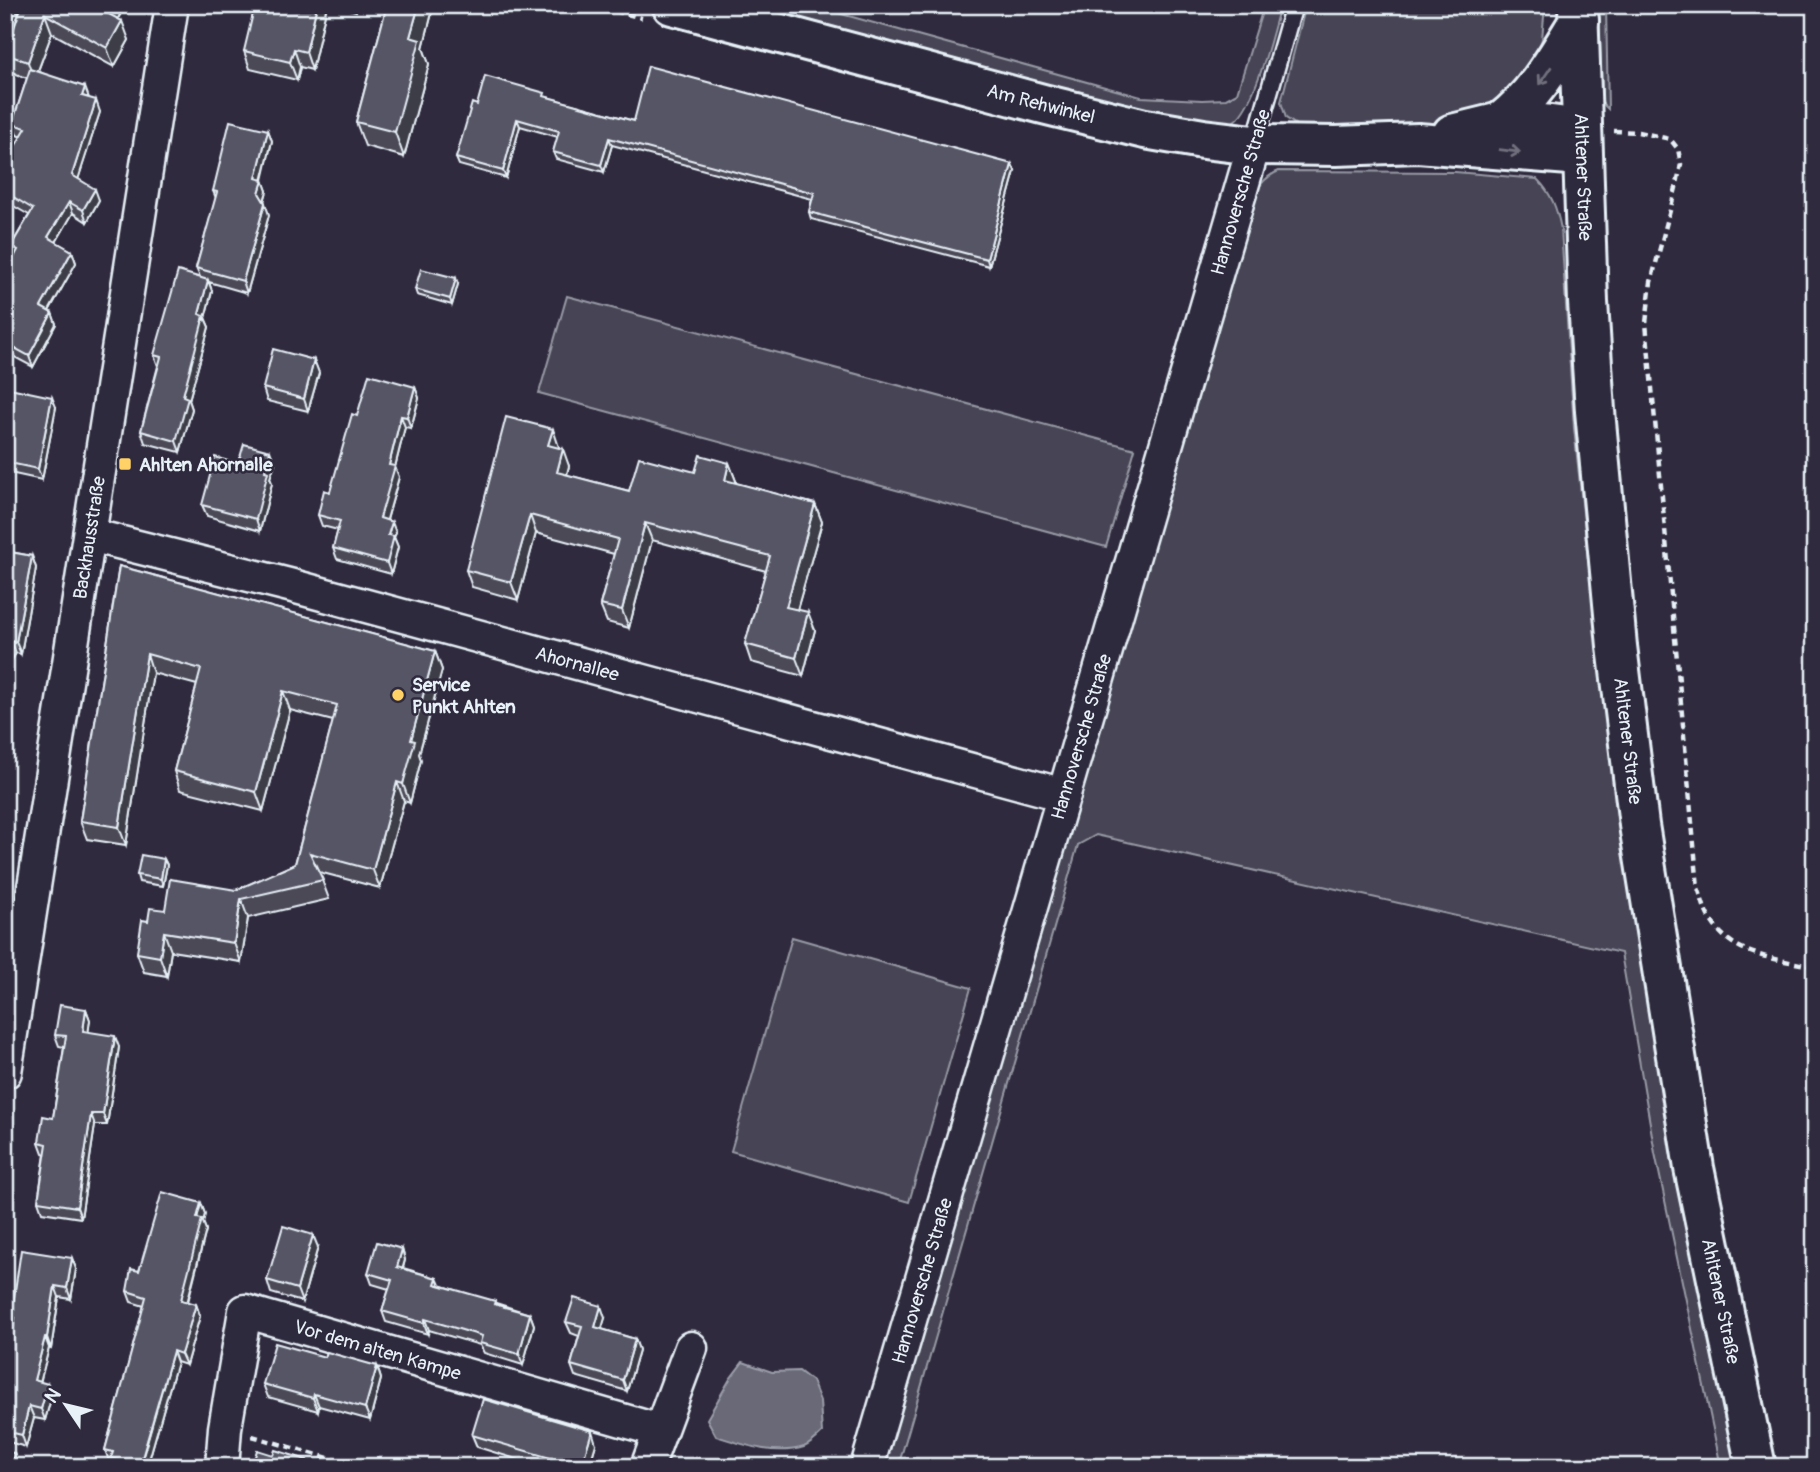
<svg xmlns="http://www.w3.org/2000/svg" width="1820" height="1472" viewBox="0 0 1820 1472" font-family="Pangolin,sans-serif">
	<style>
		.green { fill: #464455; stroke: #979aa6; stroke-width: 2 }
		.water { fill: #696978; stroke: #9c9fab; stroke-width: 2 }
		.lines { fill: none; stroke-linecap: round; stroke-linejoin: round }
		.lane-casing { stroke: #e8f1f8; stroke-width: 21 }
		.street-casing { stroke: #e8f1f8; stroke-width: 37 }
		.secondary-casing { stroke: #e8f1f8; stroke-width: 44 }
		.path { stroke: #e8f1f8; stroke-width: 4.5; stroke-dasharray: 7 5; stroke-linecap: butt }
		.lane { stroke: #2f2a3d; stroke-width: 16 }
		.street { stroke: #2f2a3d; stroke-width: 32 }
		.secondary { stroke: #2f2a3d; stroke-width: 38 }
		.wall { fill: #4b4957; stroke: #e8f1f8; stroke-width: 2 }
		.shaded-wall { fill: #3d3c47; stroke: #e8f1f8; stroke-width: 2 }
		.building { fill: #575565; stroke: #e8f1f8; stroke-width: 2 }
		.oneway { stroke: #70707e }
		.poi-dot { fill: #ffd166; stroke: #2f2a3d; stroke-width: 2.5 }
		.labels { text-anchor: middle; stroke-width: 5; stroke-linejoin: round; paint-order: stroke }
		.street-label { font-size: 19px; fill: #e8f1f8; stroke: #2f2a3d }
		.poi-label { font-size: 19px; font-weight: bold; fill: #e8f1f8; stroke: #2f2a3d; text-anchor: start }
	</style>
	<rect width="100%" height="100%" fill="#2f2a3d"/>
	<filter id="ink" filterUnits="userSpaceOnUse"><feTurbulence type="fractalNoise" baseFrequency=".0143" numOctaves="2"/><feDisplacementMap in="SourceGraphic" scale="14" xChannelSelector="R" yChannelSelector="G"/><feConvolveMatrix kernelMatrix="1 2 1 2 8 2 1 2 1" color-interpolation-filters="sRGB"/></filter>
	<g filter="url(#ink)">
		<path class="green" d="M733 5H809L1141 97 1202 100 1226 99 1237 93 1264 5H1280C1274 28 1253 117 1230 123 1219 126 1187 121 1175 120Z
			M1306 5H1545L1542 39 1535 60 1490 110 1428 127 1301 128 1286 118 1281 102Z
			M1599 5H1606L1608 109 1602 103Z
			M1279 171 1455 172 1537 179C1552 194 1557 209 1561 229L1574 428 1592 596 1634 897 1741 1467H1721L1655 1153 1621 953 1096 835 1078 845 898 1467H882L1248 209C1256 192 1261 178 1279 171Z
			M567 296 1135 449 1106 547 539 393Z
			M792 937 971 988 909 1202 731 1151Z"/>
		<path class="water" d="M743 1362 772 1372 799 1371 812 1381 820 1401 822 1433C817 1438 811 1444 804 1447 775 1456 744 1445 716 1436L707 1419 730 1379Z"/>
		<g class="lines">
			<defs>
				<path id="lane" d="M1254 145 1294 5"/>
				<g id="street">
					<path id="s1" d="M90 535 289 585 1064 795"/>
					<path id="s2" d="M5 1072 172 5"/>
					<path id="s3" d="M222 1467 225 1428 245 1311 660 1431"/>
					<path d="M647 1467 691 1348"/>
					<path id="s4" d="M867 1467 1254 145"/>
				</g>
				<g id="secondary">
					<path id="s5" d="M672 5 1043 104 1145 129 1203 139 1254 145 1336 146 1418 143 1582 156"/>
					<path id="s6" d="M1578 5 1588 302 1595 411 1617 646 1639 825 1694 1168 1756 1467"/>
					<path d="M1501 122C1536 95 1556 58 1579 21"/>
					<path d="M1452 134 1501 122H1529L1581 129"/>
				</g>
			</defs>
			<use href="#lane" class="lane-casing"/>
			<use href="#street" class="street-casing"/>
			<use href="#secondary" class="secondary-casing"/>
			<path class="path" d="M592 5 642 18
				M1614 131 1638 132 1670 139 1678 149 1681 164 1677 184 1651 282 1646 323 1698 888C1702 898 1704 910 1710 919 1733 957 1774 958 1815 967
				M252 1436 359 1467"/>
			<use href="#lane" class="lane"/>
			<use href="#street" class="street"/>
			<use href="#secondary" class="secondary"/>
		</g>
		<path class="wall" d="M5 5H125L118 19 129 40 114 67 52 33 38 71 89 98 100 112 78 179 99 200 87 222 73 213 56 242 72 251 76 263 49 311 52 313 56 324 33 367 5 352V274L15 256 11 246 29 215 5 201V163L21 137 17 135 12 124 27 78 11 72 5 55V52L19 13Z
			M327 5 312 70 300 67 297 80 250 69 244 51Z
			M334 5H358L356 11Z
			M387 5H434L423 48 429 64 404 157 365 146 356 122Z
			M546 97 634 121 1015 171 989 266 811 219 809 212 812 199 612 145 604 172 556 159 553 152 558 137 520 126 506 178 459 165 456 158 477 105Z
			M268 130 272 141 263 180 267 191 264 202 269 215 247 293 209 282 212 291 205 318 209 327 189 400 192 409 180 452 145 443 141 431 158 366 154 355 200 277 196 268 216 198 213 191Z
			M458 284 452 305 417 295 415 289Z
			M314 360 319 373 308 411 267 401 263 388Z
			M5 387 56 407 42 480 5 472Z
			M415 387 419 398 411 428 405 427 395 467 399 477 387 520 396 533 394 537 398 547 391 574 337 559 333 548 338 530 322 526 318 515 330 492 357 416Z
			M559 447 569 466 567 475 629 491 729 463 736 481 735 483 815 504 822 522 797 609 815 630 803 676 751 662 745 644 766 571 652 540 629 628 607 622 600 605 614 554 536 533 518 600 472 587 466 570Z
			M275 463 270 478 272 483 260 531 207 516 202 505 238 464Z
			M5 551 32 556 36 568 21 654 16 653 5 671Z
			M119 566 435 651 442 670 419 754 421 760 410 803 404 801 380 888 319 872 329 899 248 918 241 962 171 951 167 976 144 972 137 953 148 921 165 910 236 890 295 864 333 721 290 710 263 811 180 790 174 771 197 685 153 673 126 845 87 839 80 821Z
			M164 859 167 865 163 886 139 882 137 875Z
			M86 1009 90 1020 88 1032 119 1047 107 1125H95L81 1218 42 1212 38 1201 45 1154 43 1153 39 1142 53 1118 64 1047 59 1046 55 1035Z
			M201 1203 205 1214 203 1222 206 1230 188 1302 196 1304 200 1316 186 1365 177 1362 147 1467H114L112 1462 109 1461 105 1450 144 1306 131 1302 127 1291 139 1271Z
			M318 1247 302 1302 271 1293 267 1280Z
			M402 1249 405 1260 403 1268 437 1278 440 1285 530 1314 534 1325 523 1365 484 1353 480 1345 429 1330 428 1334 386 1322 382 1311 389 1289 372 1284 368 1273Z
			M72 1258 76 1269 71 1299 59 1297 51 1349 49 1348 40 1381 52 1395 45 1420 34 1418 26 1447 5 1441V1372L14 1326 11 1318Z
			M605 1318 601 1329 635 1339 639 1350 627 1391 575 1376 571 1365 579 1336 571 1333 566 1322Z
			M325 1357 377 1366 381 1379 370 1420 319 1406 318 1411 268 1397 263 1384Z
			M472 1435 596 1444 589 1467H542L477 1447Z"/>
		<path class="shaded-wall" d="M108 5H125L112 30 105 12Z
			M317 5H327L312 70 306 52Z
			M419 5H434L423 48 429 64 404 157 395 132 410 37Z
			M45 14 52 33 34 81 28 62Z
			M122 21 129 40 114 67 107 48Z
			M294 49 300 67 297 80 290 62Z
			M85 87 89 98 82 96Z
			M96 100 100 112 76 186 72 175Z
			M517 119 520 126 506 178 503 171Z
			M268 130 272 141 260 189 256 178Z
			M609 138 612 145 604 172 601 165Z
			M1012 164 1015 171 989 266 987 259Z
			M263 180 267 191 263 204 259 193Z
			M95 189 99 200 87 222 83 210Z
			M69 202 73 213 52 249 48 237Z
			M265 203 269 215 247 293 243 281Z
			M72 251 76 263 45 318 41 307Z
			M456 278 458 284 452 305 450 299Z
			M208 280 212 291 205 318 209 327 189 400 192 409 180 452 176 441 183 396 199 314Z
			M52 313 56 324 33 367 29 356Z
			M314 360 319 373 308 411 304 399Z
			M415 387 419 398 411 428 407 417Z
			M52 397 56 407 42 480 38 469Z
			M401 416 405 427 395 467 399 477 384 530 380 518 389 465Z
			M553 429 559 447 555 462 548 445Z
			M563 449 569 466 563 489 557 472Z
			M270 451 275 463 270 478 272 483 260 531 256 519 265 471Z
			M729 463 736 481 731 497 725 480Z
			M815 504 822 522 793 624 786 607Z
			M530 515 536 533 518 600 511 582Z
			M392 522 396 533 394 537 398 547 391 574 387 563 388 535Z
			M645 523 652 540 629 628 622 610Z
			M32 556 36 568 21 654 16 642Z
			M808 612 815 630 803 676 796 658Z
			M11 641 16 653 5 671V651Z
			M435 651 442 670 419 754 421 760 410 803 403 784 411 740Z
			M147 654 153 673 126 845 119 827Z
			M283 691 290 710 263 811 256 792Z
			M5 763 8 771 5 776Z
			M397 782 404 801 380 888 373 870Z
			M164 859 167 865 163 886 161 879Z
			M241 899 248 918 241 962 234 943Z
			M164 932 171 951 167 976 160 957Z
			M86 1009 90 1020 87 1042 83 1031Z
			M115 1036 119 1047 107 1125 103 1114Z
			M91 1114 95 1125 81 1218 77 1207Z
			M201 1203 205 1214 203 1222 206 1230 185 1311 181 1300 197 1218Z
			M313 1235 318 1247 302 1302 297 1289Z
			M402 1249 405 1260 400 1277 397 1267Z
			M72 1258 76 1269 71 1299 67 1288Z
			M55 1286 59 1297 51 1349 47 1337Z
			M196 1304 200 1316 186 1365 181 1354Z
			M601 1306 605 1318 599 1338 595 1327Z
			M530 1314 534 1325 523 1365 519 1354Z
			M425 1319 429 1330 428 1334 424 1323Z
			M45 1337 49 1348 38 1391 34 1380Z
			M635 1339 639 1350 627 1391 623 1380Z
			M173 1351 177 1362 147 1467H140Z
			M377 1366 381 1379 370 1420 365 1408Z
			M48 1384 52 1395 45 1420 41 1409Z
			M314 1394 319 1406 318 1411 313 1398Z
			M29 1406 34 1418 26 1447 22 1435Z
			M592 1431 596 1444 589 1467H581Z
			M14 1453 19 1467H12Z"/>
		<path class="building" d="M22 5H108L105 12 122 21 107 48 45 14 28 62 5 54Z
			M255 5H317L306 52 294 49 290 62 244 51Z
			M387 5H419L410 37 420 40 395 132 356 122Z
			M648 66 1012 164 987 259 809 212 814 193 609 138 601 165 553 152 559 131 517 119 503 171 456 158 472 103 477 105 485 76 545 93 544 96 634 121Z
			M30 69 85 87 82 96 96 100 72 175 95 189 83 210 69 202 48 237 72 251 41 307 52 313 29 356 5 343V274L18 250 11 246 33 209 5 192V163L26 128 12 124Z
			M230 121 268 130 256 178 263 180 259 193 265 203 243 281 196 268 217 192 213 191Z
			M421 269 456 278 450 299 415 289Z
			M178 271 208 280 199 314 204 316 183 396 188 398 176 441 141 431 161 357 154 355Z
			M273 349 314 360 304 399 263 388Z
			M369 374 415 387 407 417 401 416 389 465 395 466 380 518 392 522 388 535 394 536 387 563 333 548 340 521 318 515 324 490 330 492 352 414 357 416Z
			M5 387 52 397 38 469 5 462Z
			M506 417 553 429 548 445 563 449 557 472 629 491 639 457 695 472 700 455 729 463 725 480 815 504 786 607 808 612 796 658 745 644 770 556 645 523 622 610 600 605 618 539 530 515 511 582 466 570Z
			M244 444 270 451 265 471 268 472 256 519 202 505 215 457 238 464Z
			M5 551 32 556 16 642 11 641 5 651Z
			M119 566 435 651 411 740 415 741 403 784 397 782 373 870 310 853 323 880 241 899 234 943 164 932 160 957 137 953 142 920 148 921 150 908 165 910 170 879 236 890 295 864 337 705 283 691 256 792 174 771 201 669 147 654 119 827 80 821Z
			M141 855 164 859 161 879 137 875Z
			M60 1005 86 1009 83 1031 115 1036 103 1114H91L77 1207 38 1201 47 1144 39 1142 43 1116 53 1118 66 1036 55 1035Z
			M162 1192 201 1203 197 1218 202 1219 181 1300 196 1304 181 1354 173 1351 140 1465 111 1458 113 1452 105 1450 146 1297 127 1291 131 1269 139 1271Z
			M283 1226 313 1235 297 1289 267 1280Z
			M377 1242 402 1249 397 1267 437 1278 435 1284 495 1301 494 1304 530 1314 519 1354 480 1343 482 1336 425 1319 424 1323 382 1311 392 1280 368 1273Z
			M21 1250 72 1258 67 1288 55 1286 47 1337H45L34 1380 48 1384 41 1409 29 1406 22 1435 5 1431V1372L15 1318H11Z
			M574 1298 601 1306 595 1327 635 1339 623 1380 571 1365 582 1326 566 1322Z
			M275 1343 325 1357 327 1352 377 1366 365 1408 314 1394 313 1398 263 1384Z
			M483 1399 592 1431 581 1467 472 1435Z
			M257 1450 273 1455 275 1450 307 1460 305 1467H252Z
			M5 1452 14 1453 12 1467H5Z"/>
		<defs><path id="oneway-shaft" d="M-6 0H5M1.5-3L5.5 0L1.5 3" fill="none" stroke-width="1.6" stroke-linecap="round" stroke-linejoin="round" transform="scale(1.75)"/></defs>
		<g class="oneway">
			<use href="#oneway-shaft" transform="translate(1545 76) rotate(124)"/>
			<use href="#oneway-shaft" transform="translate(1510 151) rotate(8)"/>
		</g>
	</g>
	<g class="poi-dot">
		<rect x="118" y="457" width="14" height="14" rx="3.5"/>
		<circle cx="398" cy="695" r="7"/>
	</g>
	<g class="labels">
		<g class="street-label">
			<text dy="7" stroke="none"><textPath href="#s5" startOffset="382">Am Rehwinkel</textPath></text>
			<text dy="7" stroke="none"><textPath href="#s6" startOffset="172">Ahltener Straße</textPath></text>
			<text transform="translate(1240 192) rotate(-74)" y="7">Hannoversche Straße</text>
			<text dy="7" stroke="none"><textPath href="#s2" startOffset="541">Backhausstraße</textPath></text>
			<text dy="7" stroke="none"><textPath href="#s1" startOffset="504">Ahornallee</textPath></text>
			<text dy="7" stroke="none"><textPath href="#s4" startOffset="761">Hannoversche Straße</textPath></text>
			<text dy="7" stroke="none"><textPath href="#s6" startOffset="738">Ahltener Straße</textPath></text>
			<text dy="7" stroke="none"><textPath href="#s4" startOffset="194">Hannoversche Straße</textPath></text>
			<text dy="7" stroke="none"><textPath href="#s6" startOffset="1306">Ahltener Straße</textPath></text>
			<text dy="7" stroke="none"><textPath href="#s3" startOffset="296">Vor dem alten Kampe</textPath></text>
		</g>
		<g class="poi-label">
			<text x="139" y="471">Ahlten Ahornalle</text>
			<text x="412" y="691">Service<tspan x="412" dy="22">Punkt Ahlten</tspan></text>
		</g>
	</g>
	<rect width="1820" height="1472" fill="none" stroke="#2f2a3d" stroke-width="28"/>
	<rect x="14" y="14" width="1792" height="1444" fill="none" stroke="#e8f1f8" stroke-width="2.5" filter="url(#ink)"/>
	<g transform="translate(66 1405) rotate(305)" stroke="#2f2a3d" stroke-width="5" paint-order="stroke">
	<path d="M0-5L12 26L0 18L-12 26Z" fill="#e8f1f8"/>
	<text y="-10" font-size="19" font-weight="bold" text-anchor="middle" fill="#e8f1f8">N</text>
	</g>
</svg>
